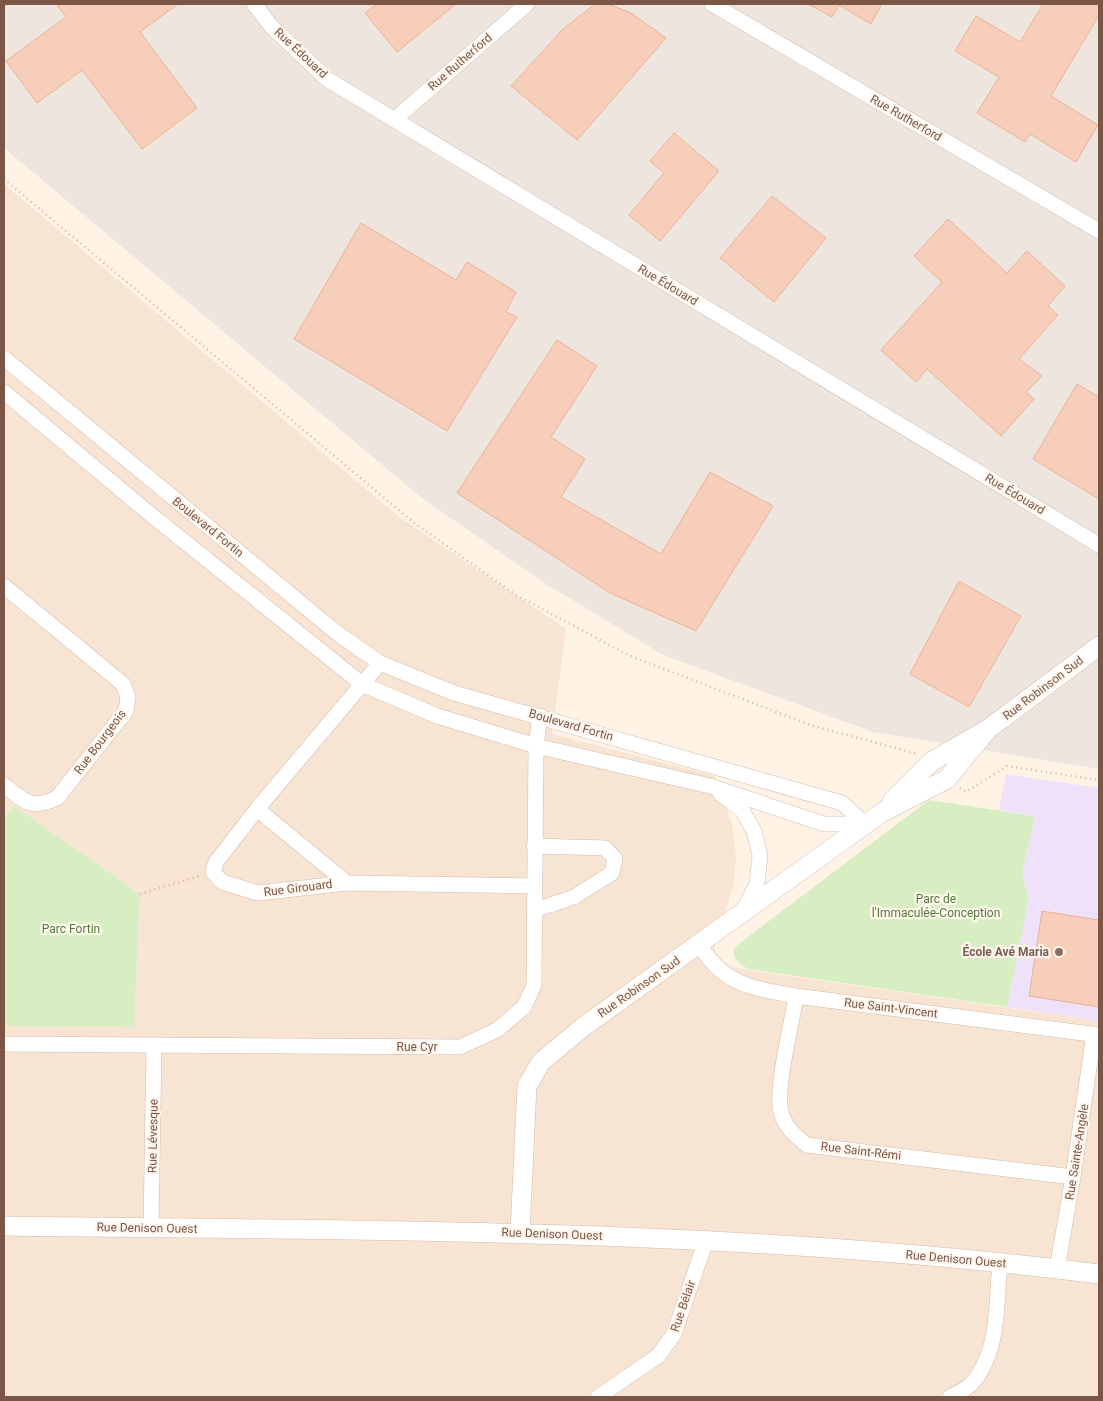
<svg xmlns="http://www.w3.org/2000/svg" width="1103" height="1401" viewBox="0 0 1103 1401" font-family="Roboto,sans-serif">
	<style>
		.residential { fill: #f7e4d2 }
		.industrial { fill: #eee5df }
		.education { fill: #f0e1fb }
		.green { fill: #d6eec1 }
		.building { fill: #f7ceb9; stroke: #ecb398 }
		.lines { fill: none; stroke-linecap: round; stroke-linejoin: round }
		.minor-casing { stroke: #d4bbac; stroke-width: 16 }
		.tertiary-casing { stroke: #d4bbac; stroke-width: 20 }
		.path { stroke: #ddb19c; stroke-width: 2.5; stroke-dasharray: 1 4; stroke-linecap: butt }
		.minor { stroke: #fff; stroke-width: 15 }
		.tertiary { stroke: #fff; stroke-width: 19 }
		.education-dot { fill: #8d6e63; stroke: #fff7ed; stroke-width: 2 }
		.labels { text-anchor: middle; stroke-width: 4.5; stroke-linejoin: round; paint-order: stroke }
		.street-label { font-size: 12px; fill: #7b5647; stroke: #fff7ed }
		.park-label { font-size: 12px; fill: #527b3b; stroke: #fff7ed }
		.education-label { font-size: 12px; font-weight: bold; fill: #785e54; stroke: #fff7ed; text-anchor: end }
	</style>
	<rect width="100%" height="100%" fill="#fff3e5"/>
	<path class="residential" d="M4 184 399 517 566 629 552 734 715 776 732 824 736 857 733 887 714 949 722 961 735 968 1099 1021V1397H4V1026L134 1027 140 894 14 806 4 817Z"/>
	<path class="industrial" d="M4 4H1099V769L873 732 663 655 546 584 423 499 4 148Z"/>
	<path class="education" d="M1006 774 1099 788V1021L1007 1007 1029 897 1022 874 1035 816 999 810Z"/>
	<path class="green" d="M929 800 1035 816 1022 874 1029 897 1007 1007 749 969C740 965 736 962 733 952L736 946Z
		M14 806 140 894 134 1027 4 1026V817Z"/>
	<path class="building" d="M56 4H178L140 32 197 108 142 149 82 70 37 103 6 61 66 17Z
		M377 4H456L397 52 365 13Z
		M595 4H608L631 13 666 38 577 140 511 86 563 29Z
		M808 4H882L871 24 839 5 832 17Z
		M1043 4H1099V15L1051 96 1098 125 1076 162 1030 134 1025 142 977 113 999 77 955 51 976 16 1020 42Z
		M674 133 719 171 660 241 629 215 664 173 650 161Z
		M772 196 826 238 774 302 720 258Z
		M948 219 1007 273 1027 251 1065 286 1048 306 1058 315 1019 359 1042 376 1026 392 1034 399 1001 436 927 369 916 382 881 350 942 282 914 256Z
		M361 223 456 280 467 262 516 292 506 312 517 317 447 431 294 339Z
		M557 340 597 366 551 437 585 459 561 497 661 554 710 472 773 506 696 631 610 593 457 493Z
		M1077 384 1099 397V499L1033 459Z
		M959 581 1021 616 969 707 910 674Z
		M1042 911 1099 920V1007L1029 996Z"/>
	<g class="lines">
		<defs>
			<path id="minor" d="M254 4 271 26 327 79 1099 545
				M712 4 1099 231
				M394 120 527 4
				M4 358 337 633 380 663 454 693 842 803 865 824
				M4 392 150 514 362 684 437 716 536 746 710 786 824 824H865
				M4 586 123 684 128 697 126 711 57 798C31 810 25 802 4 785
				M380 663 257 809 347 883 534 886
				M720 793 742 810 754 831 760 855 757 884 743 911
				M257 809 216 862 213 872 222 882 258 893 347 883
				M534 846 605 848 615 859 612 873 574 897 535 910
				M699 945C705 953 711 962 719 969 739 988 770 991 796 996L1099 1035
				M796 996C792 1024 775 1088 781 1112 784 1126 796 1137 807 1145L1073 1177
				M4 1044 460 1047 497 1030 524 1007 534 985 536 746 540 716
				M151 1228 154 1045
				M1057 1269 1073 1177 1094 1034
				M598 1397 658 1356 674 1334 706 1240
				M950 1397C956 1394 965 1390 970 1385 1000 1356 996 1301 1000 1262"/>
			<path id="tertiary" d="M892 801 931 762 988 729 1099 646
				M4 1226C369 1231 736 1228 1099 1274
				M520 1232 527 1086 541 1062 583 1027 881 813 947 779 988 729"/>
		</defs>
		<use href="#minor" class="minor-casing"/>
		<use href="#tertiary" class="tertiary-casing"/>
		<path class="path" d="M4 179 413 522 516 595 630 656 813 726 918 754
			M960 788 966 792 1007 766 1099 780
			M140 894 200 876"/>
		<use href="#minor" class="minor"/>
		<use href="#tertiary" class="tertiary"/>
	</g>
	<circle class="education-dot" cx="1059" cy="952" r="5"/>
	<g class="labels">
		<g class="street-label">
			<text transform="translate(301 53) rotate(43)" y="4">Rue Édouard</text>
			<text transform="translate(460 62) rotate(-41)" y="4">Rue Rutherford</text>
			<text transform="translate(906 118) rotate(30)" y="4">Rue Rutherford</text>
			<text transform="translate(668 285) rotate(31)" y="4">Rue Édouard</text>
			<text transform="translate(1015 494) rotate(31)" y="4">Rue Édouard</text>
			<text transform="translate(208 527) rotate(39)" y="4">Boulevard Fortin</text>
			<text transform="translate(1043 688) rotate(-37)" y="4">Rue Robinson Sud</text>
			<text transform="translate(571 725) rotate(16)" y="4">Boulevard Fortin</text>
			<text transform="translate(100 742) rotate(-53)" y="4">Rue Bourgeois</text>
			<text transform="translate(298 888) rotate(-7)" y="4">Rue Girouard</text>
			<text transform="translate(639 987) rotate(-35)" y="4">Rue Robinson Sud</text>
			<text transform="translate(891 1008) rotate(7)" y="4">Rue Saint-Vincent</text>
			<text x="417" y="1051">Rue Cyr</text>
			<text transform="translate(153 1136) rotate(-89)" y="4">Rue Lévesque</text>
			<text transform="translate(861 1151) rotate(7)" y="4">Rue Saint-Rémi</text>
			<text transform="translate(1077 1152) rotate(-81)" y="4">Rue Sainte-Angèle</text>
			<text transform="translate(147 1228) rotate(1)" y="4">Rue Denison Ouest</text>
			<text transform="translate(552 1234) rotate(2)" y="4">Rue Denison Ouest</text>
			<text transform="translate(956 1259) rotate(5)" y="4">Rue Denison Ouest</text>
			<text transform="translate(683 1306) rotate(-71)" y="4">Rue Bélair</text>
		</g>
		<g class="park-label">
			<text x="936" y="903">Parc de<tspan x="936" dy="14">l'Immaculée-Conception</tspan></text>
			<text x="71" y="933">Parc Fortin</text>
		</g>
		<g class="education-label">
			<text x="1049" y="956">École Avé Maria</text>
		</g>
	</g>
	<rect width="1103" height="1401" fill="none" stroke="#7b5647" stroke-width="10"/>
</svg>
